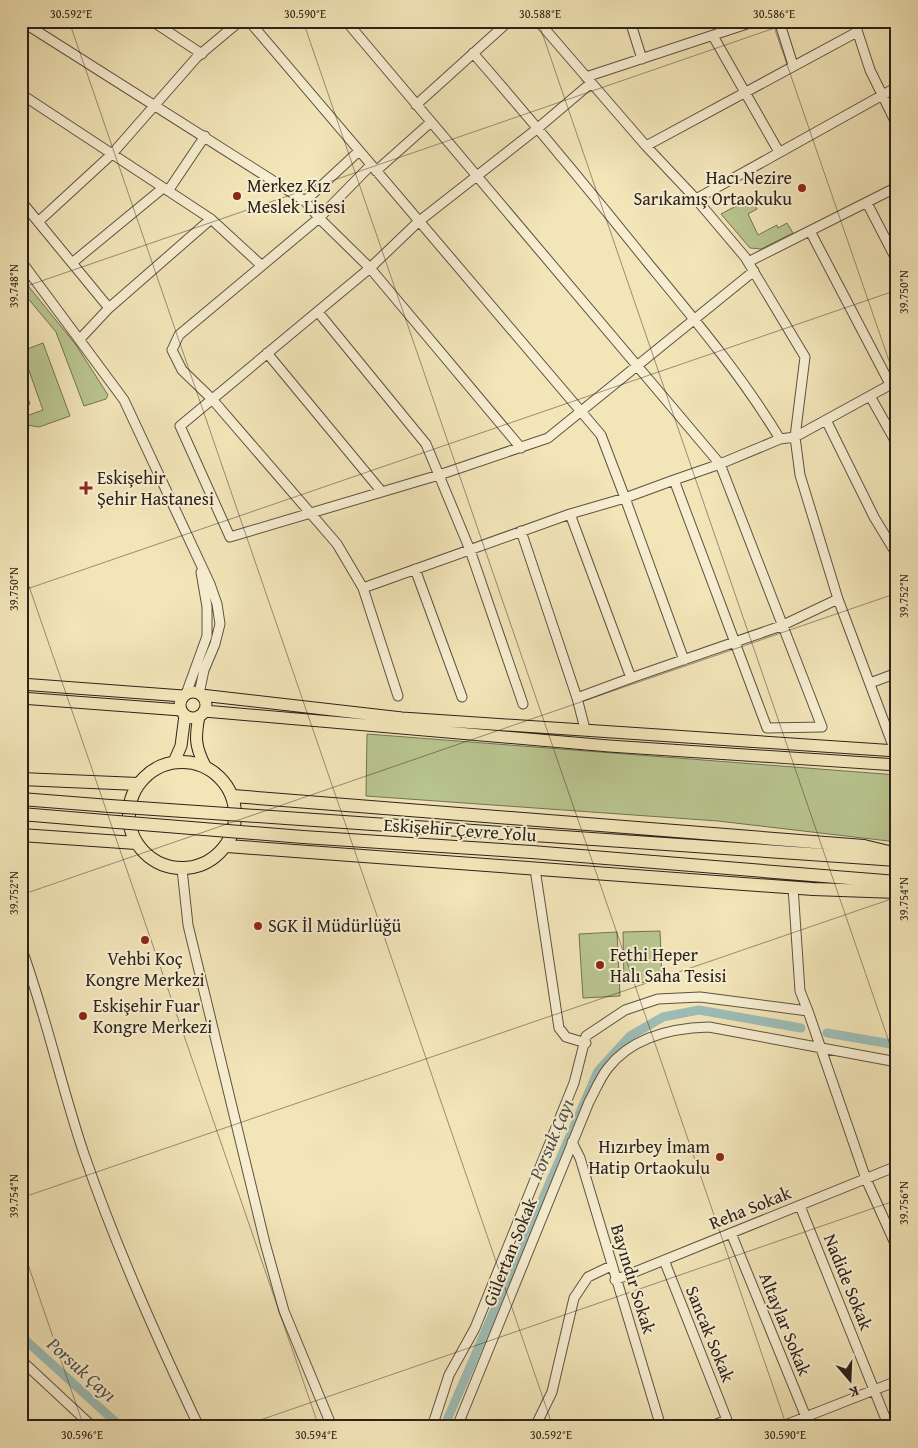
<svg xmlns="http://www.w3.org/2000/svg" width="918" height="1448" viewBox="0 0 918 1448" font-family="'Gentium Book Plus',serif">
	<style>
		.green { fill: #b9c58f; stroke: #727355 }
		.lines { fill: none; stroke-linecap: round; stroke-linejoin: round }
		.canal { stroke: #9dbdb7; stroke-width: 9 }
		.minor-casing { stroke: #5e5242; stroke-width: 11 }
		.major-casing { stroke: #2c211b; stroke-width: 13 }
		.highway-casing { stroke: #2c211b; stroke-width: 14 }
		.minor { stroke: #f7eed1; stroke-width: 9 }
		.major { stroke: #f2e5b8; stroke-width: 11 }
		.highway { stroke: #f2e5b8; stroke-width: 12 }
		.highway-bridge-casing { stroke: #2c211b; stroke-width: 14; stroke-linecap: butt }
		.highway-bridge { stroke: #f2e5b8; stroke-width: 12 }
		.ticks { fill: none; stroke: #2c211b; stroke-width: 1; stroke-opacity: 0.45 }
		.poi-dot { fill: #8f2418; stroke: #f7eed1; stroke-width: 2 }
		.labels { text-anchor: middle; stroke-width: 4; stroke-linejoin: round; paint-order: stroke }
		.poi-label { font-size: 18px; fill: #2c211b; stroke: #f7eed1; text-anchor: start }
		.street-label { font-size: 18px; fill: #2c211b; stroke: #f7eed1 }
		.water-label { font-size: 19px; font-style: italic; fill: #4e504a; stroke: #f7eed1 }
		.neatline { fill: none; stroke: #2c211b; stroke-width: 2 }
		.ticks-label { font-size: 12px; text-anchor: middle; fill: #2c211b }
	</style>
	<rect width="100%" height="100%" fill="#f2e5b8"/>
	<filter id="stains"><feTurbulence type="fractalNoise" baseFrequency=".004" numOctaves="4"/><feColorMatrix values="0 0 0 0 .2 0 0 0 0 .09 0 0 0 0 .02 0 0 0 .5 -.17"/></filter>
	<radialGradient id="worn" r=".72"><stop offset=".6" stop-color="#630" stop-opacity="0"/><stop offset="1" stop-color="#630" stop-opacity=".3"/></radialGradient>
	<path class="green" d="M751 198 757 209 748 214 758 235 777 225 778 228 787 223 793 233 761 249 750 248 721 214Z
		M21 277 76 345 108 395 106 399 84 406 56 332 21 290Z
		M43 343 70 416 39 427 21 424V418L43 410 22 351Z
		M21 380 30 404 21 407Z
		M367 734 897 775V842L718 821 366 796Z
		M660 931 662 982 624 983 623 932Z
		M617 932 620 996 583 998 579 934Z"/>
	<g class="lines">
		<path class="canal" d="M827 1033 897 1045
			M21 1336 121 1427
			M444 1427 598 1071 630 1036 663 1017 699 1010 801 1028"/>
		<defs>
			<path id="minor" d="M21 21 305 201 319 218 371 165
				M152 21 202 54
				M249 21 601 435 625 498 570 514 631 678 781 626 838 599
				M346 21 720 464 780 439 795 437 897 381
				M538 21 646 146 696 199 745 257 805 357 795 437 800 475 838 599 895 751
				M630 21 642 59
				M779 21 793 65
				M854 21 870 70 897 125
				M713 36 779 152
				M473 53C533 122 591 192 648 263 695 320 742 376 780 439
				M586 77 756 21
				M591 83 538 128 418 222 370 268 180 426 230 537 439 475 548 438 754 271
				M21 94 211 219
				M416 105 509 21
				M646 146 857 32
				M376 171 431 122
				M168 191 205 136
				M696 199 897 87
				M21 201 109 308 211 219 261 265
				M305 201 359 151
				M867 203 897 261
				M38 222 112 154 197 57 240 21
				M810 231 890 384
				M21 261 124 400 210 584 217 604 220 624 215 644 204 670 199 694
				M748 262 897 187
				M72 263 163 188
				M318 312 426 444 470 550 523 704
				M80 339 109 308
				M267 353 382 492
				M870 396 897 444
				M826 420 874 517 897 555
				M720 464 822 727 767 728 674 480Z
				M674 480 625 498 684 660
				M521 531 577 698 585 729
				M415 569 462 697
				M363 588 570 514
				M870 683 897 673
				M186 694 207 636V607L201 572
				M398 696 363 588 337 544 212 399 182 370 172 350 179 335 319 218 370 268 521 448
				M577 698 631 678
				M182 869 188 925 265 1243 284 1311 332 1427
				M535 869 559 1028 566 1037 586 1043
				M793 887 800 991 808 1011
				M21 947C46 1015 61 1086 84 1154 116 1247 157 1338 199 1427
				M572 1142 580 1158 661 1427
				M800 1206 889 1427
				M731 1233 810 1427
				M664 1260 727 1420
				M615 1280 897 1166
				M21 1360 93 1427
				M432 1427 449 1375 475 1328 574 1083 586 1036 625 1010 658 999 700 997 808 1011 866 1179 897 1248
				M457 1427 589 1102C595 1091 600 1078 608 1068 632 1037 672 1028 709 1027L897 1062
				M535 1427 552 1392 574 1298 588 1277 611 1266
				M709 1427 727 1420 730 1427
				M780 1427 897 1381"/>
			<path id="major" d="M21 684 183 696
				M180 705a13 13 0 1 1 26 0a13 13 0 1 1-26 0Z
				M201 695 402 718 897 751
				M21 698 181 710
				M204 711 609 746 897 765
				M199 716C195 738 195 746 205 766
				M174 762 181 746 185 715"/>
			<path id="highway" d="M129 815a53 53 0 1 1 106 0a53 53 0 1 1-106 0Z
				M21 779 138 784
				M233 796 864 846 897 854
				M21 799 110 806
				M21 814 117 822
				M286 818 897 860
				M21 835 136 843
				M303 837 532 852 897 882
				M227 846 813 889 897 892"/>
		</defs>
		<use href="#minor" class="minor-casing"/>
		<use href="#major" class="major-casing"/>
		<use href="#highway" class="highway-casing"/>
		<use href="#minor" class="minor"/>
		<use href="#major" class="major"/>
		<use href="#highway" class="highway"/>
		<defs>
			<path id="highway-bridge" d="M110 806 286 818
				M117 822 303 837"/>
		</defs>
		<use href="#highway-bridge" class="highway-bridge-casing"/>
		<use href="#highway-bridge" class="highway-bridge"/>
	</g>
	<path class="ticks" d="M69 21 553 1427M303 21 787 1427M538 21 897 1065M772 21 897 384M21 288 795 21M21 563 319 1427M21 591 897 290M21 895 897 593M21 1198 897 897M21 1244 84 1427M240 1427 897 1200"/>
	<g class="poi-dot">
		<circle cx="802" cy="188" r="5"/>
		<circle cx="237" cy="196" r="5"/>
		<path d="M83.5 480.5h5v5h5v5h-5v5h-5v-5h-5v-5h5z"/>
		<circle cx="258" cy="926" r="5"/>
		<circle cx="145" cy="940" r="5"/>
		<circle cx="600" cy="965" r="5"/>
		<circle cx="83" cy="1016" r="5"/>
		<circle cx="720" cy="1157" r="5"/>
	</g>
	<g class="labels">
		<g class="poi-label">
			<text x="792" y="184" text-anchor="end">Hacı Nezire<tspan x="792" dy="21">Sarıkamış Ortaokuku</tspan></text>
			<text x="247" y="192">Merkez Kız<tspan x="247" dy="21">Meslek Lisesi</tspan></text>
			<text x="97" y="484">Eskişehir<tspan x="97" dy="21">Şehir Hastanesi</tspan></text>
			<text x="268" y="932">SGK İl Müdürlüğü</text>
			<text x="610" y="961">Fethi Heper<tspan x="610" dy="21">Halı Saha Tesisi</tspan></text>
			<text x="145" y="965" text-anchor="middle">Vehbi Koç<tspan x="145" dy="21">Kongre Merkezi</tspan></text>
			<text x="93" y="1012">Eskişehir Fuar<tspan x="93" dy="21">Kongre Merkezi</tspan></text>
			<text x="710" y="1153" text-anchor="end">Hızırbey İmam<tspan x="710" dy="21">Hatip Ortaokulu</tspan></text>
		</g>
		<g class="street-label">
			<text transform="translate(460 830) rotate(4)" y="6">Eskişehir Çevre Yolu</text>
			<text transform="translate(750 1208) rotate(-22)" y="6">Reha Sokak</text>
			<text transform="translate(510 1252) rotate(-68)" y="6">Gülertan Sokak</text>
			<text transform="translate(633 1279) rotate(73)" y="6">Bayındır Sokak</text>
			<text transform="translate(848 1282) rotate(68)" y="6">Nadide Sokak</text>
			<text transform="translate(785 1324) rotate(68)" y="6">Altaylar Sokak</text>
			<text transform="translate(710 1334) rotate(68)" y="6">Sancak Sokak</text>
		</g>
		<g class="water-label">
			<text transform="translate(551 1139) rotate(-67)" y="7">Porsuk Çayı</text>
			<text transform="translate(82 1369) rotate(42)" y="7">Porsuk Çayı</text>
		</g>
	</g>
	<rect width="918" height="1448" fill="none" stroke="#f2e5b8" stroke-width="55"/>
	<g transform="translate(850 1380) rotate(161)" stroke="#f7eed1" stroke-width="4" paint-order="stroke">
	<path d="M0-4L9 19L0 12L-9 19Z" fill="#2c211b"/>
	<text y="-8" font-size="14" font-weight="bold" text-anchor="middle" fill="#2c211b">K</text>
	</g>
	<rect x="28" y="28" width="862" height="1392" class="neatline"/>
	<g class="ticks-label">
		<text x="71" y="18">30.592°E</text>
		<text x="305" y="18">30.590°E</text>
		<text x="540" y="18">30.588°E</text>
		<text x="774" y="18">30.586°E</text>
		<text transform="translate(14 286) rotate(-90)" y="4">39.748°N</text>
		<text transform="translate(904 292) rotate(-90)" y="4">39.750°N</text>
		<text transform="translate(14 589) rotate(-90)" y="4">39.750°N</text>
		<text transform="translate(904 596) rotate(-90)" y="4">39.752°N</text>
		<text transform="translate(14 893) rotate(-90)" y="4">39.752°N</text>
		<text transform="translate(904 899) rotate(-90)" y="4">39.754°N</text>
		<text transform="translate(14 1196) rotate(-90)" y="4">39.754°N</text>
		<text transform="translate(904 1203) rotate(-90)" y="4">39.756°N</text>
		<text x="82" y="1439">30.596°E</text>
		<text x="316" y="1439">30.594°E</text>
		<text x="551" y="1439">30.592°E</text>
		<text x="785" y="1439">30.590°E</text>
	</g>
	<rect width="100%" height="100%" filter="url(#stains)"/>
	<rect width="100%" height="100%" fill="url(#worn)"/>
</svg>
